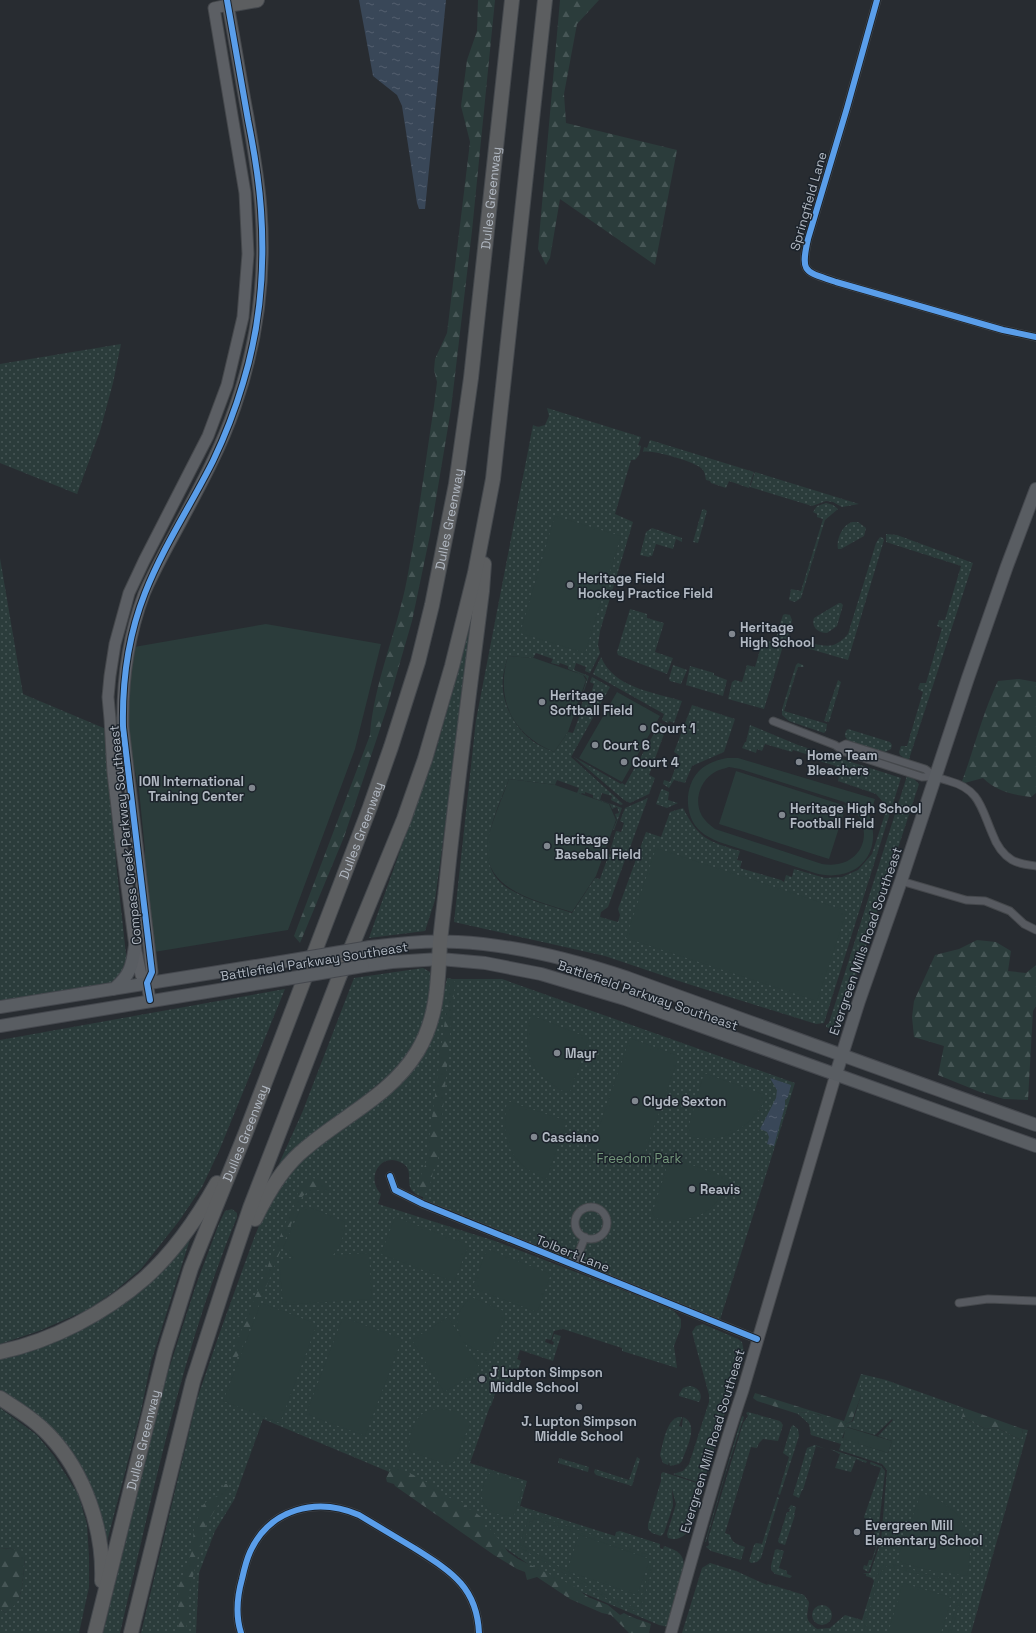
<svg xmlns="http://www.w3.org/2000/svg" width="1036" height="1633" viewBox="0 0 1036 1633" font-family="'Space Grotesk',sans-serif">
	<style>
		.green { fill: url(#green-dots); fill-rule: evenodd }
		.forest { fill: url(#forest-firs) }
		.pitch { fill: #2b3c3b; fill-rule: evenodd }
		.water { fill: url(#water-ripples) }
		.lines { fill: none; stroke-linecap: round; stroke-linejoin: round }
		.street-casing { stroke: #45484c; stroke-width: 9 }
		.secondary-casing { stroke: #45484c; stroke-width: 13 }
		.primary-casing { stroke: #45484e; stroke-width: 14 }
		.highway-casing { stroke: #44484d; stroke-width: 16 }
		.street { stroke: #575a60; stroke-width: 7 }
		.secondary { stroke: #5c5f64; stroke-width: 11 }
		.primary { stroke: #595d62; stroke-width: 12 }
		.highway { stroke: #5c5e60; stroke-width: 14 }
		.primary-bridge-casing { stroke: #45484e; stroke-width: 14; stroke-linecap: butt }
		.primary-bridge { stroke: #595d62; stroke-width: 12 }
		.cycleway-casing { stroke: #1c232b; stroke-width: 8 }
		.cycleway { stroke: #5a9eea; stroke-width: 6 }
		.poi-dot { fill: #81878f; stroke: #1c232b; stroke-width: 1.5 }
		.labels { text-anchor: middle; stroke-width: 3; stroke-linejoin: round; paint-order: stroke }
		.street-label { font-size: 13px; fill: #b1b8c2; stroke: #1c232b }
		.poi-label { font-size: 13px; font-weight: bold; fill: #b1b8c2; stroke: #1c232b; text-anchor: start }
		.park-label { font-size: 13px; fill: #73967a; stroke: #1c232b }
	</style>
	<defs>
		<pattern id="green-dots" width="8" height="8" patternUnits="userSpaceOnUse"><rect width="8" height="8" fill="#2b3c3b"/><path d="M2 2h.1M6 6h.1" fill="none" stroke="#475656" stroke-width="1.8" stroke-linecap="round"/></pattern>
		<pattern id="forest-firs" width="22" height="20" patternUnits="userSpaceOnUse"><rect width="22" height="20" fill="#2b3c3b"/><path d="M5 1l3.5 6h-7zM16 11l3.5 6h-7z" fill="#475656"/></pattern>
		<pattern id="water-ripples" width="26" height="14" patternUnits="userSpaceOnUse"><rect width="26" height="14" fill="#394758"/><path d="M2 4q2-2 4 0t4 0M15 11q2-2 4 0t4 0" fill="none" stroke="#535f6e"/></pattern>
	</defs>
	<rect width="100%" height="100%" fill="#282c31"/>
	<path class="green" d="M121 344 113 383 100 431 77 494 0 463V364Z
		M547 408 641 437 638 445 641 446 639 455 635 460H631L615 514 633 522 600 631 598 645 600 653 590 673 585 671 586 667 576 663 574 670 589 676 584 691H583L587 679 585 676 568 669V666L560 663 559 665 551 663 553 659 536 653 533 658 508 656C506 663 504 670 503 677 500 703 516 731 537 744 542 747 548 749 554 752L568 732 573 733 580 715 575 713 576 709 580 710 586 692 591 693 594 684 590 682 592 677 610 687 571 757 623 804 621 805 611 800 612 796 602 793 600 800 622 808 614 830 613 829 617 820 615 814 619 813 617 807 612 809 610 804 593 798V795L585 792V794L582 793 581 794 577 793 579 788 557 780 555 785 509 779C496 813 468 866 511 890 529 901 552 906 572 913L595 878 600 879 609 854 626 857 608 907 601 912 600 917 618 922 620 915 618 909 646 832 661 837 670 812 683 808C699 839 707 841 740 851L737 860 742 861 740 868 743 869 781 880 784 882 786 875 792 877 794 869 825 878 842 877 858 870 872 854 886 811 883 802 876 794 838 781 839 776 834 774 836 766 809 758V755L793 750 792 752 765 744 762 751 757 749 756 753 742 748 745 742H746L750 725 798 745 901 778 824 1023 816 1024 685 983 605 956 454 922 476 720 533 425 538 427 545 425 549 416Z
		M650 440 754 472 749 488 729 481 726 488 711 483 710 481 706 480C705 475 705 471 701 468 695 462 651 449 643 452L644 447 647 448Z
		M755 472 859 504 842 507 833 502 826 501 812 506 750 487Z
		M826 503 833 505 838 509 825 520 801 598 795 602 789 600 791 589 801 591 823 519 817 517V514L813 512 817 506Z
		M704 509 707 511 698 543 693 542 702 510Z
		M852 522H858L866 528 864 536 841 549H838C836 540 842 525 852 522Z
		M652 528 682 538V542L676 539 673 549 656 544 652 556H650L649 557 640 555 646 532Z
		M886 534 897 535 973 563 909 759 907 760 900 755 899 752 901 746H907L923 692 918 689 920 683H926L942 628 937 626 939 620H945L961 566 886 542Z
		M880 537 883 538 884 540 848 660 803 647 802 645 807 643C826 645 833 651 848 634L876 543Z
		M0 558 23 694 106 729 113 802 116 862 127 964 126 970 114 982 90 988 0 1002Z
		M839 603H841L843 605 837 626 827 633C818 633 811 627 814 618Z
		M630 609 647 614V618L664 623 655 652 673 658 667 674 618 655 617 652Z
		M474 612 435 900 425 931 369 938 437 747Z
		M785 614 790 615 792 620 787 641 778 640 776 637 779 630 781 631 780 634H782L784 627 783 626 782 629 779 627 783 615Z
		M766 640 783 646 764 709 728 699 732 682 735 680 742 682 747 665 755 667 760 650 756 649 758 642 764 644Z
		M601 657C614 688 653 692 682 701L674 723 669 721 668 723 662 720 664 714 593 674Z
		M798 663 803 665 804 667H798L784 711 827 724 826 731 824 733 789 721 782 715V709L796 665Z
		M673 665 687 670 681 684 670 681 669 679Z
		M690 666 714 673V675L727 680 723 696 686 685Z
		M838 680 841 682 829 722 824 721Z
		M692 705 735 719 724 752 692 766 685 783 674 780 669 788 663 784 664 780 670 782 680 756 674 752Z
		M660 723 667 726 649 775 655 778 649 794 630 803 624 800 574 757 621 784 622 783 625 785Z
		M848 729 890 742 892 745 891 749 885 752 849 741C845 738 844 735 846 731Z
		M907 776 914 779 919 784 838 1031 826 1027V1025L829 1023Z
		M662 789 669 792 668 800 678 803 667 808 656 804 661 790Z
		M648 798 628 853H623L610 851 616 831 621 832 624 823 620 821 625 808Z
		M423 968 430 972C430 986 430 1002 427 1016 422 1038 405 1057 390 1074L277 1168 302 1113 354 978Z
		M447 978 452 979H502L795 1083 719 1323 423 1204V1197C398 1189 418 1172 402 1163 381 1151 365 1178 381 1194L378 1204 495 1241 656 1303 674 1311 681 1319V1327L674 1346 677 1368 622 1351V1348L563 1329 554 1331 551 1340 546 1339 545 1342 553 1345 554 1342 552 1341 554 1334 561 1336 553 1361 520 1350 517 1359 521 1361 516 1377 512 1381 509 1391 497 1388 491 1406H490L470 1463 527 1481 520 1506 615 1536 616 1532 620 1531 660 1544V1548L663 1549 664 1546C676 1550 684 1553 684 1566L668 1627 659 1625 548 1578 406 1479 263 1419 234 1500 215 1531 199 1573 196 1633H141L197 1399 220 1332 254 1238 263 1216 280 1188 303 1159 333 1134 398 1087 419 1063 427 1050 438 1020Z
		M285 989 219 1151 202 1187 179 1221 141 1269 115 1291 87 1310 39 1331 0 1344V1040Z
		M232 1209 237 1213V1217C182 1350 153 1493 120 1633H103L166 1378 195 1288 218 1226 225 1211Z
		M191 1236 151 1362 141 1411 104 1553 82 1474 0 1392V1356L69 1333Z
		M703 1324 738 1339 742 1342 744 1352 703 1484 673 1474 683 1471 689 1464 709 1402V1395L692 1332 696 1326Z
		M861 1374 886 1380 964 1408 962 1417 986 1429 995 1427 1021 1440 1023 1429 1028 1430 971 1633H682L702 1568 710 1563 736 1571 767 1585 768 1584 772 1585 804 1595 809 1602C807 1618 804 1619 817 1629L830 1628 845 1615 862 1620 874 1581 872 1578 866 1576V1574L863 1573H870L881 1541 887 1470 882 1464 839 1450 841 1444 811 1435 809 1424 797 1413 810 1412 822 1416 823 1423 843 1430 846 1424 853 1421 861 1395ZM892 1419 893 1420 878 1436 892 1441 888 1453 842 1438 847 1427 875 1435Z
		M689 1386C698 1386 704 1395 699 1402L679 1396V1394L683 1388Z
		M0 1408 37 1435 54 1456 78 1494 87 1524 89 1557V1587L79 1633H0V1608L5 1613 19 1599 22 1587 25 1558 13 1549 0 1548Z
		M748 1412 780 1421 783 1425 778 1441 763 1439 759 1443 757 1448 751 1447 725 1533 730 1535C732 1544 738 1544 745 1547L741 1560 711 1551 706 1547 709 1545 708 1539 743 1423 748 1416 746 1413Z
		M742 1416 744 1417 726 1472 706 1542H705Z
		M678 1417H682L679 1426 682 1427 683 1417C700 1424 686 1449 682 1461L679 1464 670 1466 669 1462 668 1465 663 1463 660 1455C663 1444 666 1421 678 1417Z
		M793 1425 798 1429 799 1436 780 1495 778 1494 789 1457 783 1453 791 1427Z
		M815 1445 826 1449 816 1446 803 1490H802L799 1498 793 1495 807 1448Z
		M830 1449 867 1461 866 1463 856 1459 851 1472 835 1468 840 1454Z
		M637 1457 640 1459 632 1486 596 1475 594 1472 595 1469 629 1480Z
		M559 1458 589 1467 588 1472 558 1463Z
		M871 1462 881 1466 885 1471 879 1525 866 1520 864 1517 881 1468 870 1464Z
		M663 1472 703 1485C698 1503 694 1546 668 1538L667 1534 676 1504 672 1489 673 1506 664 1533 661 1536 652 1533 648 1529V1524L661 1481V1474Z
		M777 1497 779 1498 761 1558 757 1562 751 1563 749 1561 754 1545 756 1543 762 1544Z
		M791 1505 796 1507 794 1515H795L785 1545 779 1543 778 1541 787 1512H789L790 1509H788Z
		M877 1526 880 1528 879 1541 869 1571 868 1572 863 1569 864 1565 867 1566 869 1560H872L876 1547 873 1546 875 1540 872 1539Z
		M777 1549 784 1551 779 1568 787 1571V1574L792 1576 790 1578 775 1574 771 1570V1566L775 1550Z
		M812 1615a10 10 0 1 1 20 0a10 10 0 1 1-20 0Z"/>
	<path class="forest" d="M478 0H495L472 231 451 409 430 535 412 621 386 711 344 837 300 943 294 936 370 735C374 682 397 632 407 579 418 522 425 464 434 406L437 382 434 370 435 359 447 333 470 142 461 106 467 60 477 31Z
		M560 0H599L577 24 564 94 566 123 677 150 655 265 560 199 550 258 546 265 538 249Z
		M1019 679 1036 682V793L1031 797C1013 795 996 791 983 778L961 784C974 750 982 714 998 681Z
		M977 940 996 942 1011 951 1008 971 1026 973 1036 965V1006L1033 1011 1028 1100 1004 1099 980 1092 938 1075 944 1046 914 1037 912 1017 914 1001 935 955 959 949Z
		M452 979 455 982 438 1160C431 1170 433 1183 426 1193H422L420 1192C417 1181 422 1173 426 1163L450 982Z
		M312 1178 316 1179 333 1191C321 1191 310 1187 302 1197L239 1355 234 1360 231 1359 234 1348 300 1188 306 1179Z
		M861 1374V1395L852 1421 846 1424 843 1431C837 1428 827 1427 823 1423L822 1416 818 1414 816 1415 810 1412 798 1413V1414L757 1401 753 1398 755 1393 844 1421Z
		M964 1408 1023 1429 1021 1440 995 1427 986 1429 962 1417Z
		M391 1468 399 1469 416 1476 445 1493V1496L464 1503 468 1509 475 1510 476 1513 485 1520 481 1527H488L494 1533 508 1552 518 1559 572 1585 588 1597 608 1605 620 1615 624 1613C632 1618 641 1620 651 1624L649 1633H629L611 1615 602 1613 570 1599 537 1577 527 1580 525 1572 517 1569 494 1555 395 1486 394 1484 387 1482 386 1478Z
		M225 1484H229L228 1489 207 1523 203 1536 189 1592 186 1633H179L178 1597 179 1585 192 1551 194 1528 202 1506 209 1499 218 1496Z
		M0 1548 21 1550 25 1558 22 1587 19 1599 15 1605 5 1613 0 1608Z"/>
	<path class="pitch" d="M555 516 621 536 585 653 520 633Z
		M266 624 381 644 355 749 288 930 154 952 145 882V850L139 790 128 738 127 695 134 647Z
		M508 656 534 658 583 675 586 680 568 732 554 752C512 734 495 700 508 656Z
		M617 692 660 716 622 782 579 758Z
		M727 758H738L875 799 872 809 866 808C886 847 862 883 818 874L719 842C712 839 706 836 700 831 684 817 684 786 699 771 707 763 717 760 727 758ZM729 767 740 769 844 802C880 825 864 871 822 864L715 829C710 825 705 821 702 816 694 802 699 783 712 774 717 770 723 769 729 767Z
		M736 771 846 806 829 859 719 824Z
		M509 779 555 785 609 804 616 820 596 876 572 912C538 901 479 890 488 840 492 820 502 799 509 779Z
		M656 848 847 911 817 1001 626 938Z
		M531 1015 589 1038 570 1092C563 1093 556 1087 551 1083 546 1079 541 1075 537 1070 525 1055 526 1032 531 1015Z
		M630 1038 679 1056 641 1164 592 1147Z
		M704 1073 768 1096C750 1128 725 1146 687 1136V1132Z
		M507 1101 567 1121 546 1180C540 1176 533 1173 527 1169 503 1150 503 1129 507 1101Z
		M670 1157 730 1179C724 1189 720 1200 711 1208 702 1217 675 1223 663 1221 659 1220 655 1217 652 1214Z
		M307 1206 345 1222C344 1234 342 1246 333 1255L369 1253 372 1299 283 1305 279 1259 294 1258 283 1248 300 1210Z
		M395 1217 469 1245 454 1282 381 1254Z
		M487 1249 551 1274 537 1312 472 1288Z
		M471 1297 504 1311 505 1317 490 1353C478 1352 472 1348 463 1341L481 1370 444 1392 412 1340 448 1317 461 1337C453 1319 458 1311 471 1297Z
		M261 1303 317 1324 280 1423 223 1401Z
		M343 1317 402 1339 365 1436 306 1414Z
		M443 1409 458 1412 470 1423 455 1461 448 1465 409 1451C409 1436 412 1418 427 1411 431 1409 439 1409 443 1409Z
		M846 1427 892 1441 888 1453 843 1439Z
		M491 1472 520 1482 523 1487 514 1516C484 1517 472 1497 491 1472Z
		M921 1493C962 1505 977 1535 967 1576L929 1570 902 1563 898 1557Z
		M536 1515 652 1556 654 1562 641 1608 635 1611 608 1599 522 1549 520 1543 528 1519 531 1516ZM535 1519 649 1558 651 1562 639 1607 636 1608 608 1596 524 1546 523 1544 531 1522Z
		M579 1535 650 1559 637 1595 567 1571Z
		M884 1564H892L955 1582 961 1585 963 1592 951 1633H948L960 1594 959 1587 954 1584 887 1566 881 1572 866 1621 868 1633H865L864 1620 878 1572Z
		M903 1583 952 1598 941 1633H888Z"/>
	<path class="water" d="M359 0H446L425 209H419L417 203 402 106 397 95 373 76Z
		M770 1078 791 1085 788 1097 785 1100V1106L774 1146 767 1144 769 1137 767 1132 760 1129 776 1098 777 1090Z"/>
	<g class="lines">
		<defs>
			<path id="street" d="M877 0 847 108 808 239C800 274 805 271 836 282L1003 330 1036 337
				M773 721 835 745 845 752 922 777C932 776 940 778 949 781 979 789 981 807 992 833 996 844 1002 854 1012 860 1019 864 1028 865 1036 866
				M840 747 846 744 925 769 935 776
				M901 881 966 900 985 901 1010 911 1024 924 1036 930
				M390 1176 395 1190 423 1204 757 1339
				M575 1223a16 16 0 1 1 32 0a16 16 0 1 1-32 0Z
				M574 1265 585 1237
				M959 1303 988 1299 1036 1301
				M241 1633C235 1614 237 1597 242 1579 244 1570 246 1561 250 1552 270 1508 317 1497 359 1515 377 1526 396 1537 414 1548 450 1571 477 1586 479 1633"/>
			<path id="secondary" d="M147 983 141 975 135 946 121 843 113 772 110 719 108 697 110 676 115 644 129 593 144 561 208 436 227 385 243 317 248 254 245 193 214 8 228 5C235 42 241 80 248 117 253 148 259 179 261 210 266 277 257 344 235 407 220 451 197 492 175 533 164 553 153 573 144 594 128 637 122 682 123 727L152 972 147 983 150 1000
				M671 1633C694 1551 716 1470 743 1390L836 1074"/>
			<path id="primary" d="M370 947C400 943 429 940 458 942 516 945 574 960 628 978L1036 1125
				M363 966 392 962 440 959 485 963 541 974 625 999 1036 1146
				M114 989C130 975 132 967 135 946
				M0 1007 293 960
				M0 1026 286 979
				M836 1074 859 1001 901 881 968 678 1007 566 1036 489"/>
			<g id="highway">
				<path d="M228 5 257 0"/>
				<path d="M255 1219C267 1194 283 1166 306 1148 343 1116 391 1095 417 1052 438 1018 438 981 440 942 442 921 445 900 447 879 457 783 470 687 482 591L484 564"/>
				<path d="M0 1352C52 1341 105 1313 145 1278 175 1251 198 1217 217 1183"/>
				<path d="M0 1398C17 1409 35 1420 49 1435 85 1473 104 1530 102 1581"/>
				<path id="s1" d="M95 1633 165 1351 191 1268 246 1132 370 807 391 747 418 662 432 605 456 484 471 378 512 0"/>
				<path d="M131 1633 193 1381 226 1279 250 1208 338 980 404 819 425 759 452 666 475 573 493 479 545 0"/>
			</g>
		</defs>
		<use href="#street" class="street-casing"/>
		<use href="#secondary" class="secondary-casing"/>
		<use href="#primary" class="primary-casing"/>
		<use href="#highway" class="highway-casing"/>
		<use href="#street" class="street"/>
		<use href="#secondary" class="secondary"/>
		<use href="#primary" class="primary"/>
		<use href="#highway" class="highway"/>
		<defs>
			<path id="primary-bridge" d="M293 960 370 947
				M286 979 363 966"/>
		</defs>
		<use href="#primary-bridge" class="primary-bridge-casing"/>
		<use href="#primary-bridge" class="primary-bridge"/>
		<defs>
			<path id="cycleway" d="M877 0 847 108 808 239C800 274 805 271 836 282L1003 330 1036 337
				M150 1000 147 983 152 972 123 727C122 681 128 636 145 593 163 547 191 505 213 461 225 436 235 410 243 383 260 328 265 268 261 210 259 180 254 150 248 120 241 80 234 40 227 0
				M390 1176 395 1190 423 1204 757 1339
				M241 1633C235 1614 237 1597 242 1579 244 1570 246 1561 250 1552 270 1508 317 1497 359 1515 377 1526 396 1537 414 1548 450 1571 477 1586 479 1633"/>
		</defs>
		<use href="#cycleway" class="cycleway-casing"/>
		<use href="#cycleway" class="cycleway"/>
	</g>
	<g class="poi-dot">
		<circle cx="570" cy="585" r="4"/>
		<circle cx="732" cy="634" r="4"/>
		<circle cx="542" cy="702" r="4"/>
		<circle cx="643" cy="728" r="4"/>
		<circle cx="595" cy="745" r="4"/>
		<circle cx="624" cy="762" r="4"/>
		<circle cx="799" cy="762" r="4"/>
		<circle cx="252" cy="788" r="4"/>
		<circle cx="782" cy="815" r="4"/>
		<circle cx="547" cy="846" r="4"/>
		<circle cx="557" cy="1053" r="4"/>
		<circle cx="635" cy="1101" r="4"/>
		<circle cx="534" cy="1137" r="4"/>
		<circle cx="692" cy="1189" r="4"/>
		<circle cx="482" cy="1379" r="4"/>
		<circle cx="579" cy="1407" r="4"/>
		<circle cx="857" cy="1532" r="4"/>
	</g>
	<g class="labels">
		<g class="street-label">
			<text dy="5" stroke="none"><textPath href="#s1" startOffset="1495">Dulles Greenway</textPath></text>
			<text transform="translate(808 201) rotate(-74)" y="5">Springfield Lane</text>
			<text dy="5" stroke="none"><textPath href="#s1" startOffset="1171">Dulles Greenway</textPath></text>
			<text dy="5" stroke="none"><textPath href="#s1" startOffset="847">Dulles Greenway</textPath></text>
			<text transform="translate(125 835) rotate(-96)" y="5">Compass Creek Parkway Southeast</text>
			<text transform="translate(865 941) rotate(-71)" y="5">Evergreen Mills Road Southeast</text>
			<text transform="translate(314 961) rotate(-9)" y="5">Battlefield Parkway Southeast</text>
			<text transform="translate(648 995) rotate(19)" y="5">Battlefield Parkway Southeast</text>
			<text dy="5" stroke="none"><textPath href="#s1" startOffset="523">Dulles Greenway</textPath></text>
			<text transform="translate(573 1253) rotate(22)" y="5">Tolbert Lane</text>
			<text dy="5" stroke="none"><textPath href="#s1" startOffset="199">Dulles Greenway</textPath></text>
			<text transform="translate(712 1441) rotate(-73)" y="5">Evergreen Mill Road Southeast</text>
		</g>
		<g class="poi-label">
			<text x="578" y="583">Heritage Field<tspan x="578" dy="15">Hockey Practice Field</tspan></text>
			<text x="740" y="632">Heritage<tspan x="740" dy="15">High School</tspan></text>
			<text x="550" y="700">Heritage<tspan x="550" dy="15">Softball Field</tspan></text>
			<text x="651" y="733">Court 1</text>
			<text x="603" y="750">Court 6</text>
			<text x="807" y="760">Home Team<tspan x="807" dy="15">Bleachers</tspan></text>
			<text x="632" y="767">Court 4</text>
			<text x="244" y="786" text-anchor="end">ION International<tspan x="244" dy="15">Training Center</tspan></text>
			<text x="790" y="813">Heritage High School<tspan x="790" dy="15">Football Field</tspan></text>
			<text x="555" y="844">Heritage<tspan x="555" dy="15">Baseball Field</tspan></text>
			<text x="565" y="1058">Mayr</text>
			<text x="643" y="1106">Clyde Sexton</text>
			<text x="542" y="1142">Casciano</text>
			<text x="700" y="1194">Reavis</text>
			<text x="490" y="1377">J Lupton Simpson<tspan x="490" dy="15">Middle School</tspan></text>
			<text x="579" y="1426" text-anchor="middle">J. Lupton Simpson<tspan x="579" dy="15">Middle School</tspan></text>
			<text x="865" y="1530">Evergreen Mill<tspan x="865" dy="15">Elementary School</tspan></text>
		</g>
		<g class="park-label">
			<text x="639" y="1163">Freedom Park</text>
		</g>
	</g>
</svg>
